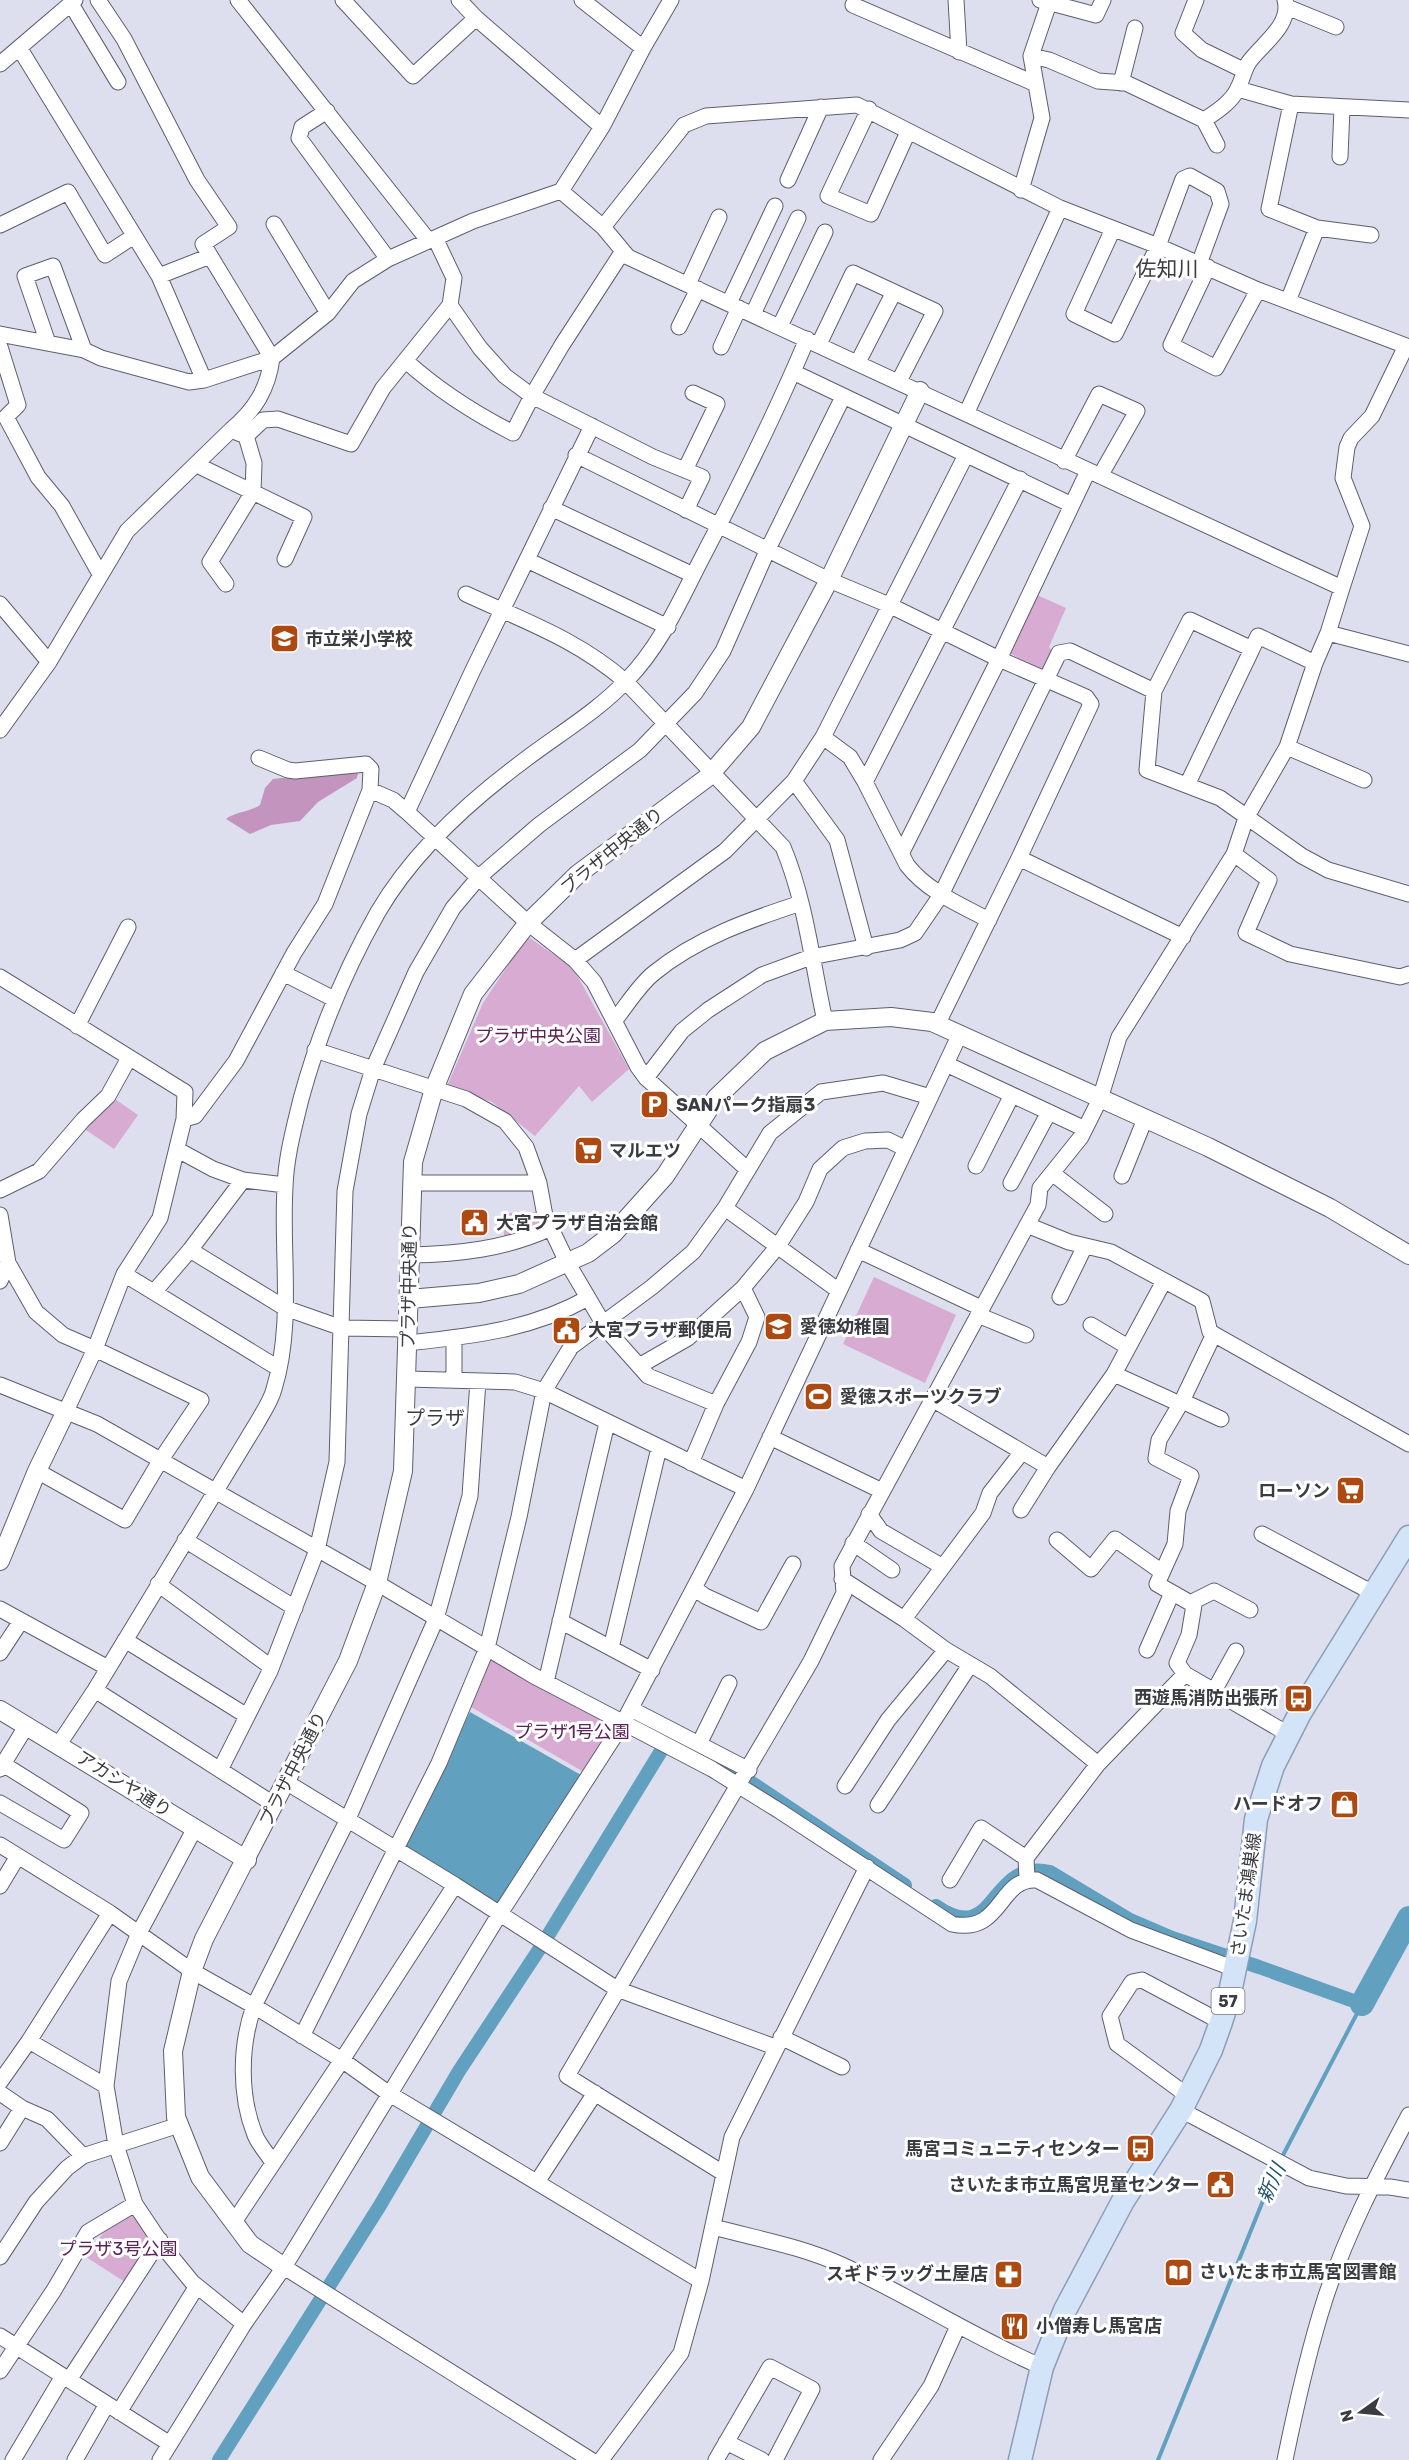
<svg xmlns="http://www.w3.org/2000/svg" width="1409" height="2460" viewBox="0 0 1409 2460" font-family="Rubik,'Noto Sans JP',sans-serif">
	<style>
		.green { fill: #d8abd2 }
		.forest { fill: #c394bd }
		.water { fill: #62a0c0 }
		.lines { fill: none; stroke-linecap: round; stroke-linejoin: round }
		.stream { stroke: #62a0c0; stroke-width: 4 }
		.canal { stroke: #62a0c0; stroke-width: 14 }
		.river { stroke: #62a0c0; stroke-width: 24 }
		.minor-casing { stroke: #5e5f6d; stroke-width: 17 }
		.tertiary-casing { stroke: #5e5f6d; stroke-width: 20 }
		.primary-casing { stroke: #8c9eb6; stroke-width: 25 }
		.minor { stroke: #fff; stroke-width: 15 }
		.tertiary { stroke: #fff; stroke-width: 18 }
		.primary { stroke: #d4e4f8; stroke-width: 22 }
		.labels { text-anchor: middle; stroke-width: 6; stroke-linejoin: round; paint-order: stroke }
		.shield { fill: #fff; stroke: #76767b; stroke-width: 1.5 }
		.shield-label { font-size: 16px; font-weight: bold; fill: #3b3c42 }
		.poi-label { font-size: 18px; font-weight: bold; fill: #3b3c42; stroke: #fff; text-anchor: start }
		.street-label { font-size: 18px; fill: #3b3c42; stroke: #fff }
		.park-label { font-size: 18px; fill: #5b2257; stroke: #fff }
		.neighbourhood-label { font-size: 20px; fill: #3b3c42; stroke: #fff }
		.water-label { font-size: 20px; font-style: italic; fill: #20536a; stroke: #fff }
		.quarter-label { font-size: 21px; fill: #3b3c42; stroke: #fff }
	</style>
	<rect width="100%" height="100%" fill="#dddfef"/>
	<path class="green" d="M1035 594 1066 608 1049 647 1053 652 1045 668 1039 670 1008 652Z
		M527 936 573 968 629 1069 592 1102 579 1086 535 1136 492 1102 447 1086 483 1003Z
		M115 1099 138 1115 114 1149 83 1128Z
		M539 1212 540 1218 537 1226 504 1237V1213Z
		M874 1277 956 1315 925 1383 843 1344Z
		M496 1658 609 1720 610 1728 582 1771 471 1707 490 1660Z
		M131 2212 139 2214 151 2242 125 2282 86 2257C98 2236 111 2224 131 2212Z"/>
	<path class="forest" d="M355 769 358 773 357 778 318 802 300 821 271 825 250 834 226 819C235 812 250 812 260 805L265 788 273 779Z"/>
	<path class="water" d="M470 1712 581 1775 501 1904 494 1905 408 1849 406 1844Z"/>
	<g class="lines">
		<path class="stream" d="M1281 2159 1362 2004
			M1158 2460 1277 2166"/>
		<path class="canal" d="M936 1906C998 1949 988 1858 1050 1872L1130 1920 1172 1938 1259 1967 1362 2004
			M219 2460 379 2207 459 2071 544 1942 669 1738 743 1777 905 1885"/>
		<path class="river" d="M1362 2004 1409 1918"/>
		<defs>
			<path id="minor" d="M98 0 124 39 197 180 229 227 203 244 272 358C268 389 255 410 231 430
				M238 0 428 240
				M343 0 413 76 476 18
				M459 0 476 18 602 127
				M582 0 643 48
				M956 0 959 52
				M1040 0 1096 15 1103 0
				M1196 0 1183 33 1202 50 1243 70
				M71 4 118 82
				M853 5 1036 84
				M1287 7 1336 27
				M20 49 159 276 204 380
				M1031 56 1049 60 1098 81 1126 83 1204 120 1217 145
				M0 64 75 0
				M1121 83 1135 28
				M1238 89 1291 104 1409 110
				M1291 104 1269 209 1317 228 1371 235
				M869 109 828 196 871 214 908 132
				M327 111 302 127 299 138 388 259
				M1204 120C1216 112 1232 102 1238 88 1243 79 1243 71 1249 62 1261 45 1292 25 1285 0
				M1340 157 1342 108
				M788 180 821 107
				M1021 190 1042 118 1031 56 1050 0
				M561 191 603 227 628 257C867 366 1104 478 1342 588L1328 633 1315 663 1287 747 1246 818 1234 854 1119 1037 1100 1099 1081 1137 1040 1188 1038 1205 842 1566 844 1593 811 1661 567 2076 723 2173
				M274 224 328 313
				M0 225 68 192 105 255 134 236
				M603 227 684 125 706 116 857 105 1060 208 1158 246 1258 290 1409 347
				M1113 229 1074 314 1115 334 1158 246 1183 179 1190 176 1217 191 1221 204 1199 264
				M623 251 562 345 532 396 653 457 702 477 686 510
				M1208 267 1171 345 1216 368 1258 290
				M159 276 210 256
				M688 284 719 217
				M1288 301 1317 228
				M729 303 775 206
				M753 314 798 218
				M780 326 825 232
				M679 327 698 289
				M0 334 84 350 101 358 189 382 204 380 272 358 328 313 353 281 388 259 473 221 561 191 602 127 643 48 671 0
				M48 343 25 276 53 266 84 350
				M819 344 853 273 935 311 899 381
				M0 347 18 405 6 417 38 477 62 506 100 574
				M721 347 739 308
				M406 361C438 390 474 413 513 433L532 396 505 376 480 348 450 305
				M858 362 894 292
				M793 372 1072 505
				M967 412 1060 208
				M576 455 829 580 889 605 999 659 1086 697 1091 704 1019 858 937 1025
				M1064 461 1099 394 1137 411 1100 476
				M197 465 304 517 285 559
				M685 470 717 404 693 393
				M551 508 693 575
				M527 560 668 627
				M226 584 210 562 253 492 254 463 246 436
				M1342 588 1362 526 1343 478 1347 447 1351 438 1372 416 1406 346
				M466 594C522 620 579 640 626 682L783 847C806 902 812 963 825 1021
				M0 604 49 662
				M1328 633 1409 654
				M1252 649 1258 636 1315 663
				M1154 691 1190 620 1252 649 1187 785
				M0 730 49 662 127 531 231 430 246 436 263 420 278 419 351 444 383 388 450 305 454 278 435 238
				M823 737 850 757 865 782 907 865C927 891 960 905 989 920
				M1287 747 1364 780
				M794 781 837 840 866 948
				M865 782 1020 479
				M370 790 393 800 407 812 528 923 575 960 594 982 638 1067 646 1078 748 1170
				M407 812 473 670 592 426
				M902 852 999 659 1088 471
				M1234 854 1269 880 1246 933 1290 954 1400 977 1409 974
				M1019 858 1183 937
				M575 960 725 851 794 781 823 737 966 455
				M283 973 334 999
				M0 977 185 1092 184 1119 160 1218 124 1274 95 1349 201 1400 160 1461 125 1520 37 1471
				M615 1020C627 1005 639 985 654 973 697 938 749 920 801 903
				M77 1026 128 927
				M315 1050 466 1099 505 1121 526 1147 539 1183 545 1216 567 1262 607 1330 648 1376 716 1404
				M946 1064 1085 1129
				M646 1078 682 1031 708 1010 762 975 811 957 900 940 915 933 941 895 1059 653 1070 651 1154 691 1147 770 1220 798 1302 856 1328 870 1409 894
				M184 1119 195 1116 236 1061 294 953 325 904 370 790 371 769 366 764 295 771 288 770 259 758
				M178 1150 213 1169 243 1180 285 1185
				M976 1166 1012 1095
				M1052 1173 1105 1214
				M1122 1176 1145 1119
				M412 1183H539
				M1011 1183 1049 1112
				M0 1190 39 1171 83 1120 108 1096 129 1058
				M725 1208 839 1291
				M0 1215 8 1263 36 1312 63 1335 95 1349 66 1411
				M1027 1225 1069 1242 1111 1252 1202 1301 1210 1332 1409 1444
				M190 1250 285 1308 342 1328 408 1329
				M858 1250 981 1308
				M410 1255C459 1254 506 1249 551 1228
				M124 1274 278 1368
				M0 1281 8 1263
				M154 1292 190 1250 243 1180
				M1060 1297 1085 1246
				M978 1315 1026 1335
				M1091 1325 1128 1347
				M408 1343C472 1336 531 1330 588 1298
				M639 1366 688 1338 743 1288 778 1246 806 1202 820 1169 843 1148 865 1141 888 1140 906 1149
				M1114 1374 1180 1404
				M407 1379 515 1382 544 1391 746 1489
				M454 1380V1338
				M0 1385 97 1424 377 1583 534 1676 712 1769 778 1810 952 1924C1003 1935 998 1877 1037 1880L1131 1930 1235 1969
				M932 1399 1048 1467 1114 1374 1164 1281
				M1182 1401 1221 1419
				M770 1437 882 1491
				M691 1463 716 1404 749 1342 757 1317 743 1288
				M1021 1510 1048 1467
				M869 1514 881 1531 943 1567
				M1262 1534 1373 1593
				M185 1540 295 1608
				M1057 1540 1091 1569 1115 1539 1162 1572
				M853 1543 892 1570
				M842 1579 904 1619 946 1650 990 1676 1098 1764
				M158 1584 271 1667
				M694 1588 705 1596 761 1622 793 1564
				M1190 1603 1214 1591 1250 1610
				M0 1609 108 1668
				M904 1619 983 1513 990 1493 1022 1452
				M560 1621 652 1670
				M125 1640 247 1716
				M611 1648 659 1448
				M1147 1650 1172 1593
				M0 1653 21 1621
				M1185 1674 1177 1663 1189 1635 1194 1605 1157 1584 1175 1544 1178 1511 1191 1476 1156 1458 1159 1440 1182 1401 1214 1334
				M546 1682 607 1423
				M95 1690 275 1805
				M1214 1691 1236 1651
				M631 1709 749 1770
				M59 1744 95 1690 257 1423C263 1412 271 1401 274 1389 294 1324 281 1253 285 1187 286 1157 294 1128 301 1099 319 1033 344 972 378 912 413 852 467 803 522 762 557 735 597 712 627 680 662 644 680 600 703 556 740 485 776 413 807 339
				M699 1744 729 1683
				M0 1769 27 1725
				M220 1770 270 1671 317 1550 337 1462 345 1191 359 1114 373 1069 416 972 453 908 479 877 539 825 640 750 695 693 723 651 768 549 843 397
				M286 1782 455 1885 617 1989 775 2047
				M845 1786 888 1720 946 1650
				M0 1803 64 1840 81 1813 3 1764
				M878 1805 970 1665
				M195 1828 139 1933 119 1981 106 2086 116 2145 135 2204 165 2249 192 2282 244 2324
				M0 1845 110 1913 192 1971 254 2006 342 2060 388 2093 701 2281
				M1027 1879 1026 1858 1098 1764 1185 1674 1288 1734
				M950 1880 981 1828 1026 1858
				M0 1886 18 1856
				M302 2036 439 1763 487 1648 519 1517 544 1391 571 1347 652 1287 693 1252 725 1208 770 1133 821 1092 883 1083 930 1097
				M781 2037 842 2067
				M29 2041 106 2086
				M0 2082 29 2041 110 1913
				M0 2093 22 2108 47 2119 83 2156
				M1188 2096 1117 2044 1110 2016 1132 1982 1142 1980 1221 2022
				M1181 2110 1309 2178 1346 2186 1390 2187 1409 2190
				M0 2143 22 2108
				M273 2163C268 2154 259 2145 255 2135 239 2095 240 2045 254 2006L347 1821 436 1619 470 1496 478 1381
				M537 2182 595 2093
				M234 2222 342 2060 455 1885
				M714 2227C757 2239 801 2246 842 2265 910 2296 973 2337 1042 2367
				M0 2257 36 2202 67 2168 83 2156 179 2125
				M284 2267 591 2460
				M0 2336 170 2444
				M0 2371 54 2290 88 2232 135 2204
				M69 2380 160 2240
				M119 2412 197 2286
				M726 2442 762 2460
				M13 2460 63 2376
				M75 2460 107 2404
				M160 2460 244 2324 284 2267 499 1915 623 1723 746 1489 959 1036
				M601 2460 681 2353 701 2281 732 2137 867 1867
				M716 2460 770 2367 812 2389 775 2460
				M881 2460 931 2386 958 2326
				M1285 2460C1296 2406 1308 2352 1325 2299 1346 2235 1377 2175 1409 2115"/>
			<path id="tertiary" d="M409 1299 479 1293 519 1284 588 1253 613 1234 665 1176 716 1098 765 1051 825 1021 891 1017 932 1022 1208 1147 1330 1208 1409 1255
				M0 1561 37 1471 66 1411
				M0 1710 247 1860
				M284 2267 250 2244 200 2177 176 2117 173 2051 192 1971 204 1939 348 1661 377 1583 403 1471 413 1162 434 1089 473 994 528 923 578 874 708 777 751 727 829 580 920 391"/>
			<path id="primary" d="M1020 2460 1042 2367 1065 2310 1123 2201 1181 2110 1211 2050 1221 2022 1229 1997 1245 1921 1256 1819 1273 1766 1300 1713 1409 1537"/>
		</defs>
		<use href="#minor" class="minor-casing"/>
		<use href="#tertiary" class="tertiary-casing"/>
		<use href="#primary" class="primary-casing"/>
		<use href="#minor" class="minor"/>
		<use href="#tertiary" class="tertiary"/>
		<use href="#primary" class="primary"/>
	</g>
	<defs>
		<symbol id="school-square" viewBox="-11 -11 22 22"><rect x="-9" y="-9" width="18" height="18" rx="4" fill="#ad4a11" stroke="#fff"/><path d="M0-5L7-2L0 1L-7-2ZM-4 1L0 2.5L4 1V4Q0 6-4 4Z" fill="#fff"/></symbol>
		<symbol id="parking-square" viewBox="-11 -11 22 22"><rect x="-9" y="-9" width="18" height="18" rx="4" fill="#ad4a11" stroke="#fff"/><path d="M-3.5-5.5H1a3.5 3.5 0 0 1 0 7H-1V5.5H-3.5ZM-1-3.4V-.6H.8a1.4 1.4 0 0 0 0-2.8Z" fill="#fff"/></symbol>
		<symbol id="supermarket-square" viewBox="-11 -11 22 22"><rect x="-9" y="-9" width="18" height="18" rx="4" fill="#ad4a11" stroke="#fff"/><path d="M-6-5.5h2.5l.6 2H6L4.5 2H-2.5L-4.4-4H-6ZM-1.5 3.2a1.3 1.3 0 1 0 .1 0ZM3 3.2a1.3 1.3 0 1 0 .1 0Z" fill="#fff"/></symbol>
		<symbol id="civic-square" viewBox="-11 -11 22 22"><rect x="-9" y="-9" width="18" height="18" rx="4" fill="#ad4a11" stroke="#fff"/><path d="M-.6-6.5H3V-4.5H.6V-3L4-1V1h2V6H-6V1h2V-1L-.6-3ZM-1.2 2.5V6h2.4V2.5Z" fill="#fff"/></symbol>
		<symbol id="stadium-square" viewBox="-11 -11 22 22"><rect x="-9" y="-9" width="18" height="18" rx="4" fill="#ad4a11" stroke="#fff"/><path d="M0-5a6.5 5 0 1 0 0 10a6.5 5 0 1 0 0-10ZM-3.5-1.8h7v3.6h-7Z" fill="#fff"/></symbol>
		<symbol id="bus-square" viewBox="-11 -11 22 22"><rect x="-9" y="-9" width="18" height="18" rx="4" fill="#ad4a11" stroke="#fff"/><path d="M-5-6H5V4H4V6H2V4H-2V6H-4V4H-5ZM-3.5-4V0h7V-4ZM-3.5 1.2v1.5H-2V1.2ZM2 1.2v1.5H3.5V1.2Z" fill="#fff"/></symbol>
		<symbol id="shop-square" viewBox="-11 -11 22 22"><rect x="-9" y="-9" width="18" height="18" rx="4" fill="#ad4a11" stroke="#fff"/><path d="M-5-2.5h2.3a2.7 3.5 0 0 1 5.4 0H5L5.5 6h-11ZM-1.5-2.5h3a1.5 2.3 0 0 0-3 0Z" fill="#fff"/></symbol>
		<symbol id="library-square" viewBox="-11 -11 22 22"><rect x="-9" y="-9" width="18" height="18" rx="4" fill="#ad4a11" stroke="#fff"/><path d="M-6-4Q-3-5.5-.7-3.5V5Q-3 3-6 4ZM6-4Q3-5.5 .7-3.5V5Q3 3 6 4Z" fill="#fff"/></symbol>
		<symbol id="pharmacy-square" viewBox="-11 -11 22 22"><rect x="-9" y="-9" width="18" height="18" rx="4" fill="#ad4a11" stroke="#fff"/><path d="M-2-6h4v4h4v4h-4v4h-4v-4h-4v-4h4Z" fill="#fff"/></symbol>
		<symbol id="restaurant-square" viewBox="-11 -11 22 22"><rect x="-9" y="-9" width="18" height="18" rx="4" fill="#ad4a11" stroke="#fff"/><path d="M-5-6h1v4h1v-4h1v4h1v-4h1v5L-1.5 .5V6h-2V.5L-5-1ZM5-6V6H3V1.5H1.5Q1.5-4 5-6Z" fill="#fff"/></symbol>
	</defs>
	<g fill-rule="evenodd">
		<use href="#school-square" x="268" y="622" width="33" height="33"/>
		<use href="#parking-square" x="638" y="1088" width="33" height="33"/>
		<use href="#supermarket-square" x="572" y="1134" width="33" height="33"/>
		<use href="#civic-square" x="458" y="1206" width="33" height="33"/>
		<use href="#school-square" x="762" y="1310" width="33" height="33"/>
		<use href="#civic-square" x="550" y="1314" width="33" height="33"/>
		<use href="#stadium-square" x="802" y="1380" width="33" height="33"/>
		<use href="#supermarket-square" x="1334" y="1474" width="33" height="33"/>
		<use href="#bus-square" x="1282" y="1682" width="33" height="33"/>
		<use href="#shop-square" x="1328" y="1788" width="33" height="33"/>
		<use href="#bus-square" x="1124" y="2132" width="33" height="33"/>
		<use href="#civic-square" x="1204" y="2168" width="33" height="33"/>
		<use href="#library-square" x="1162" y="2256" width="33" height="33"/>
		<use href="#pharmacy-square" x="992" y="2258" width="33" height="33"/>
		<use href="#restaurant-square" x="998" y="2310" width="33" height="33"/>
	</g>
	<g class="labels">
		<rect class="shield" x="1211.5" y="1988" width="33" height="26" rx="4.5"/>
		<g class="shield-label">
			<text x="1228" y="2007">57</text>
		</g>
		<g class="poi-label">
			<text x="305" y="645">市立栄小学校</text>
			<text x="676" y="1111">SANパーク指扇3</text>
			<text x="609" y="1157">マルエツ</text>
			<text x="496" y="1229">大宮プラザ自治会館</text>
			<text x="800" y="1333">愛徳幼稚園</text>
			<text x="588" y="1336">大宮プラザ郵便局</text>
			<text x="840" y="1403">愛徳スポーツクラブ</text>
			<text x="1330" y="1497" text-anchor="end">ローソン</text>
			<text x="1278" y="1704" text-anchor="end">西遊馬消防出張所</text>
			<text x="1323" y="1810" text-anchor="end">ハードオフ</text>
			<text x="1120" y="2155" text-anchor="end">馬宮コミュニティセンター</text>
			<text x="1200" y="2191" text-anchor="end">さいたま市立馬宮児童センター</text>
			<text x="1199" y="2278">さいたま市立馬宮図書館</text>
			<text x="988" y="2280" text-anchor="end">スギドラッグ土屋店</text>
			<text x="1036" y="2332">小僧寿し馬宮店</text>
		</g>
		<g class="street-label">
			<text transform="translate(612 851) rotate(-39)" y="6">プラザ中央通り</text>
			<text transform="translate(409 1286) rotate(-89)" y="6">プラザ中央通り</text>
			<text transform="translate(293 1769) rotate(-63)" y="6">プラザ中央通り</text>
			<text transform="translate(124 1784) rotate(32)" y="6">アカシヤ通り</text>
			<text transform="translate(1246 1895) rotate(-82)" y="6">さいたま鴻巣線</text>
		</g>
		<g class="park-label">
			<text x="538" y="1042">プラザ中央公園</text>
			<text x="572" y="1738">プラザ1号公園</text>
			<text x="118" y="2255">プラザ3号公園</text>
		</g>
		<g class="neighbourhood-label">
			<text x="435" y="1425">プラザ</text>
		</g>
		<g class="water-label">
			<text transform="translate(1271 2183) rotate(-66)" y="7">新川</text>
		</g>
		<g class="quarter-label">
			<text x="1167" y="276">佐知川</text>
		</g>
	</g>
	<g transform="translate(1361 2412) rotate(255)" stroke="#ffffff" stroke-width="4.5" paint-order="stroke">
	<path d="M0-4.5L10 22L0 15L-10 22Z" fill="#3b3c42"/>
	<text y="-9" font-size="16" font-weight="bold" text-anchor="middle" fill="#3b3c42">N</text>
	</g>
</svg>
